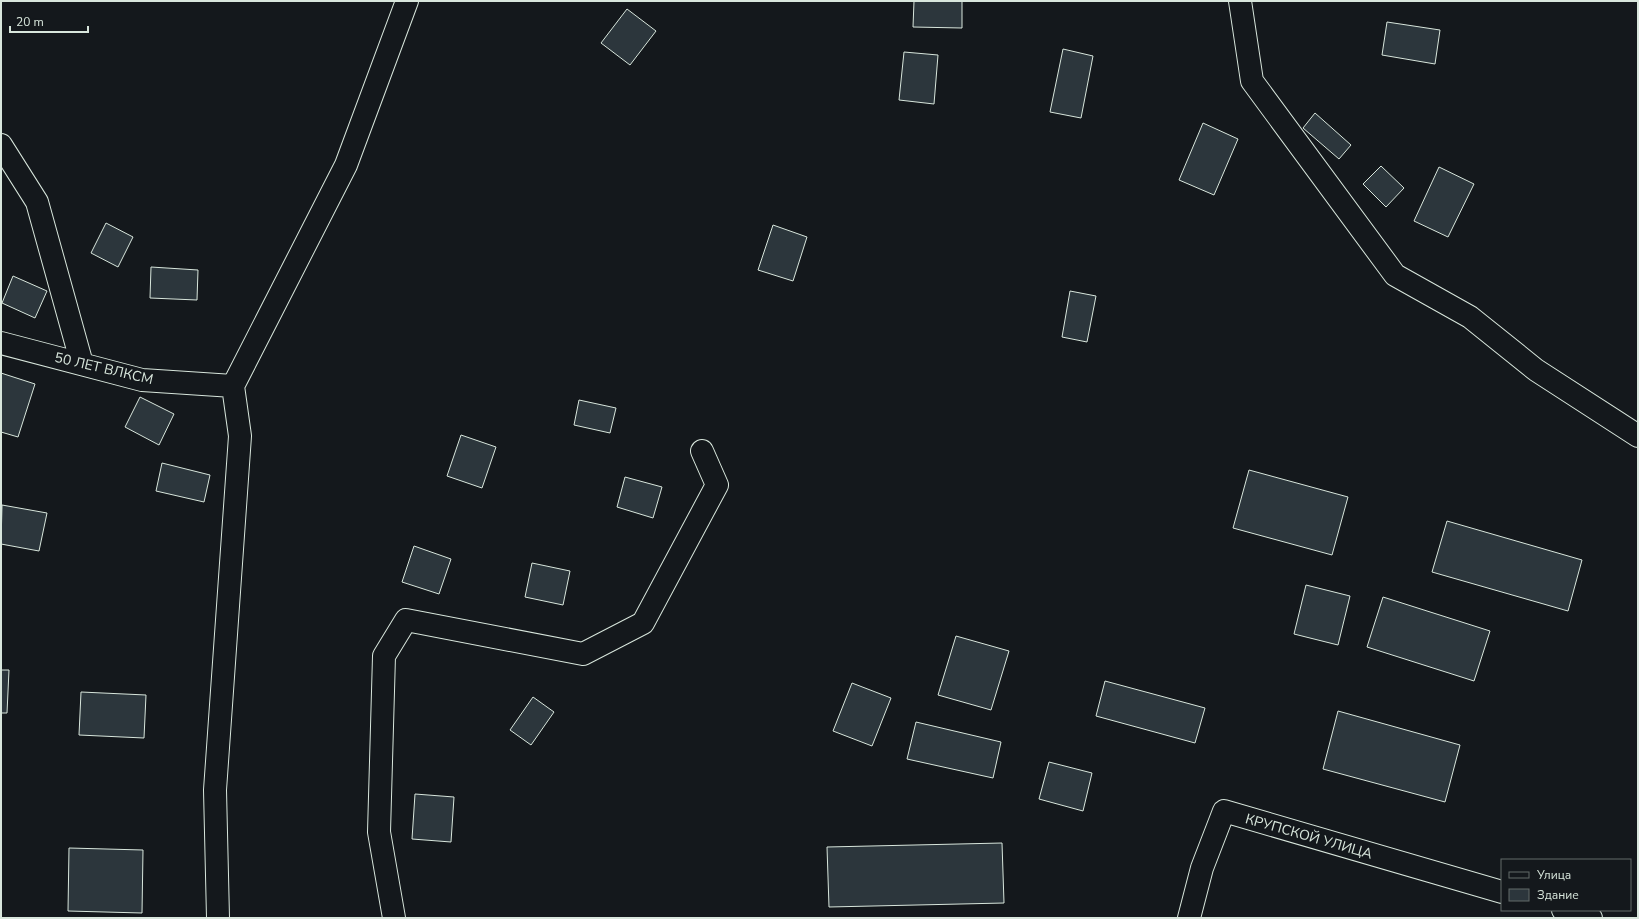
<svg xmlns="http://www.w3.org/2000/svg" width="1639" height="919" viewBox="0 0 1639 919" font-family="'Nunito Sans',sans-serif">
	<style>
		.building { fill: #2c363c; stroke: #d8e6dc }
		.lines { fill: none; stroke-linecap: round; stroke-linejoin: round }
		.minor-casing { stroke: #d8e6dc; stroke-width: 24 }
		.minor { stroke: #14181c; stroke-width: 22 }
		.labels { text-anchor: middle; stroke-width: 3; stroke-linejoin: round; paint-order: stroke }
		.street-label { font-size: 14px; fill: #d8e6dc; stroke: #14181c }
	</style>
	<rect width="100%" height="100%" fill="#14181c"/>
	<path class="building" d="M914 1H962V28L913 27Z
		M627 9 656 31 630 65 601 43Z
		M1387 22 1440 30 1435 64 1382 55Z
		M1063 49 1093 56 1081 118 1050 112Z
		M904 52 938 55 934 104 899 100Z
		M1315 113 1351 145 1339 159 1303 128Z
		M1203 123 1238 139 1214 195 1179 180Z
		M1381 166 1404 188 1386 207 1363 184Z
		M1439 167 1474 184 1448 237 1414 221Z
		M106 223 133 237 118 267 91 253Z
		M773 225 807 237 793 281 758 270Z
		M151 267 198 270 197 300 150 298Z
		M13 276 47 291 35 318 2 303Z
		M1070 291 1096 296 1087 342 1062 337Z
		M1 373 35 384 18 437 1 432Z
		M140 397 174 414 159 445 125 427Z
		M579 400 616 408 610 433 574 425Z
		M461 435 496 447 482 488 447 476Z
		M162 463 210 475 204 502 156 491Z
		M1249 470 1348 497 1332 555 1233 528Z
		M625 477 662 487 653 518 617 507Z
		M2 505 47 513 39 551 1 544Z
		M1447 521 1582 560 1568 611 1432 572Z
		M414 546 451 559 439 594 402 582Z
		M532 563 570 571 563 605 525 597Z
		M1306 585 1350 596 1338 645 1294 634Z
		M1383 597 1490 631 1474 681 1367 647Z
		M956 636 1009 651 991 710 938 695Z
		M1 670H9L7 713H1Z
		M1105 681 1205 708 1195 743 1096 716Z
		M852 683 891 698 872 746 833 731Z
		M81 692 146 695 144 738 79 735Z
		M533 697 554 712 531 745 510 730Z
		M1338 711 1460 745 1445 802 1323 769Z
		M916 722 1001 742 993 778 907 759Z
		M1049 762 1092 773 1083 811 1039 799Z
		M415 794 454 797 451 842 412 839Z
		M1002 843 1004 903 829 907 827 847Z
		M69 848 143 850 142 913 68 911Z"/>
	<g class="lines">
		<defs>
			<path id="minor" d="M1240 1 1252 81 1395 275 1470 317 1536 370 1638 436
				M1 145 37 202 82 364
				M1 343 142 380 233 386
				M1563 910 1591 918
				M218 918 215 790 240 436 233 386 346 165 407 1
				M394 918 379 832 384 656 406 620 583 654 643 623 717 485 702 451
				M1189 918 1202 868 1224 811 1502 892"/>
		</defs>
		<use href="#minor" class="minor-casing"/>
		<use href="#minor" class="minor"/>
	</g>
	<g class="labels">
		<g class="street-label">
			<text transform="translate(104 368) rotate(13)" y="5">50 ЛЕТ ВЛКСМ</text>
			<text transform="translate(1309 836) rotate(16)" y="5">КРУПСКОЙ УЛИЦА</text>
		</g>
	</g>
	<rect width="1639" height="919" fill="none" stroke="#d8e6dc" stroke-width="4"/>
	<rect x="1501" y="859" width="130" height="52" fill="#14181c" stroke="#626a69"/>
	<rect x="1509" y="872" width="20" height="6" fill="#14181c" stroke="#626a69"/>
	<text x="1537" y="879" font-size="12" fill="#d8e6dc">Улица</text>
	<rect x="1509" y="889" width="20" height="12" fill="#2c363c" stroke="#626a69"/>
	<text x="1537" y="899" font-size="12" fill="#d8e6dc">Здание</text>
	<path d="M10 26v6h78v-6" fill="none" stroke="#d8e6dc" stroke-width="2"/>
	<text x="16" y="26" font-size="12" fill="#d8e6dc" stroke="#14181c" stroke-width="3" paint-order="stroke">20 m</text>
</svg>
